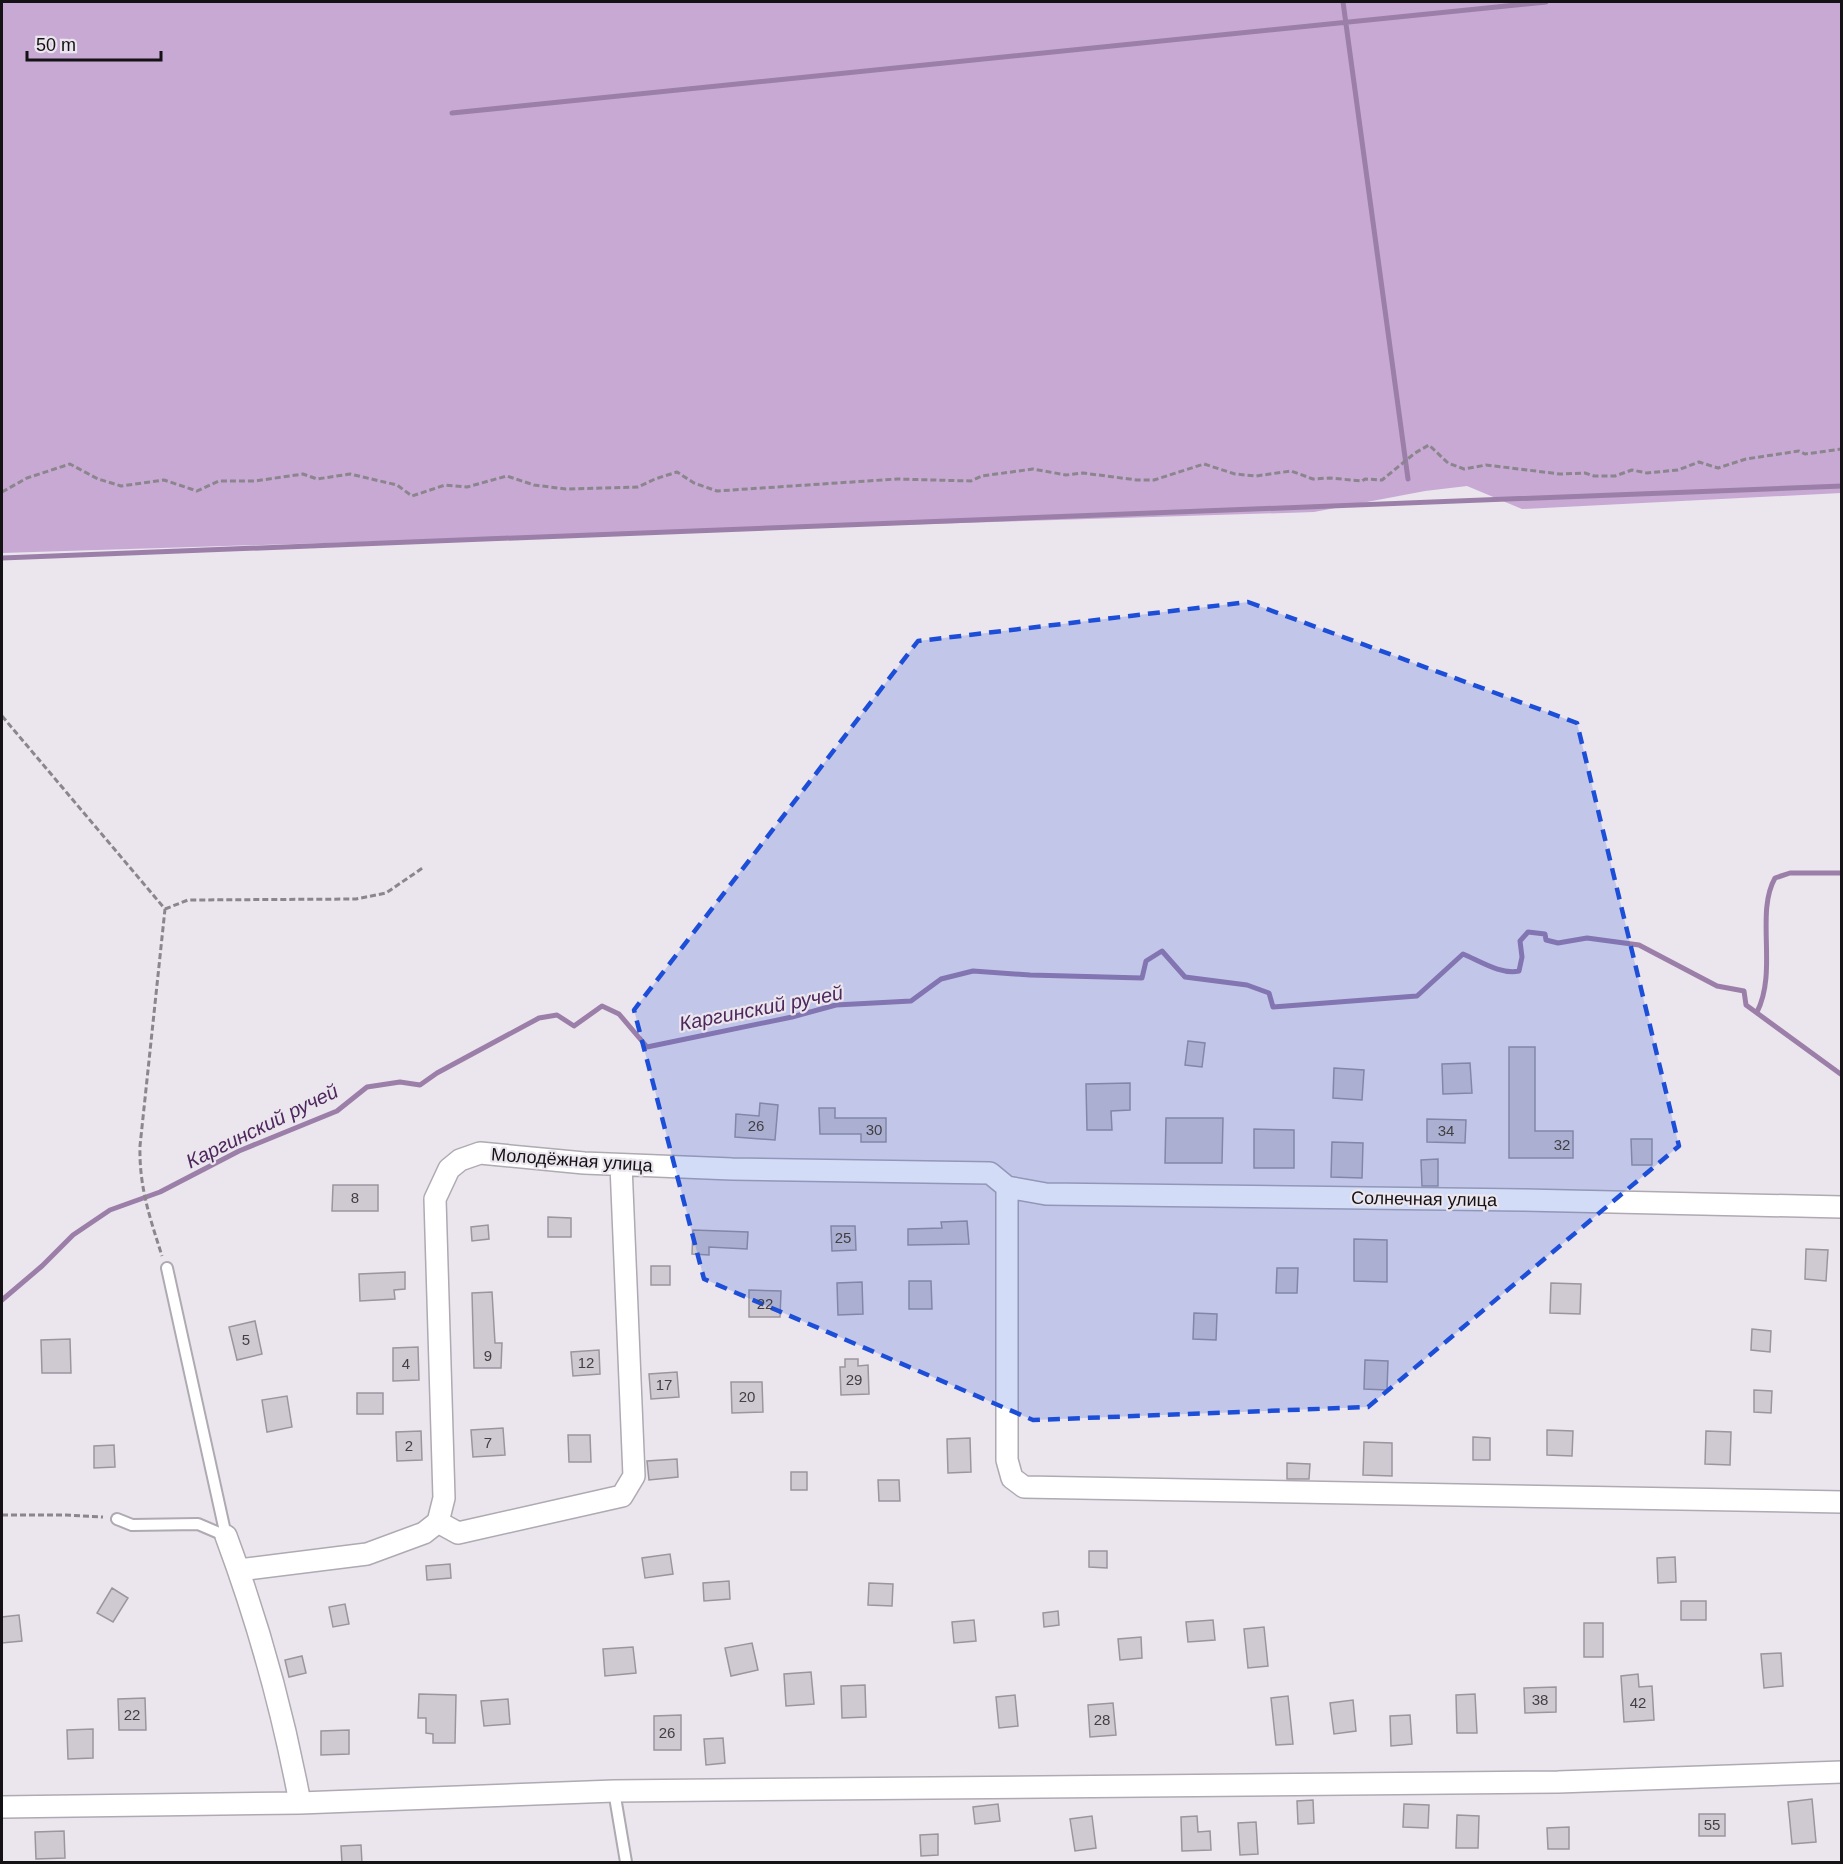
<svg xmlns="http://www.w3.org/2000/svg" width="1843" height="1864" viewBox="0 0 1843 1864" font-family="Helvetica,sans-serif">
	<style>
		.forest { fill: #c7a9d4 }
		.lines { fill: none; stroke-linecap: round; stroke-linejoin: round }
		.stream { stroke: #9b7fa8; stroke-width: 5 }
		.building { fill: #cfc9d2; stroke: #9b959e; stroke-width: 1.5 }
		.lane-casing { stroke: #afa9b2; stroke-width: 14 }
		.street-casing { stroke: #afa9b2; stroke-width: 24 }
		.path { stroke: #8b868d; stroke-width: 3; stroke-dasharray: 6 3; stroke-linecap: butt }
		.lane { stroke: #fff; stroke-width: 10 }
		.street { stroke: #fff; stroke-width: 21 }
		.marked { fill: #1d4ed8; fill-opacity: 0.2; stroke: #1d4ed8; stroke-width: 4.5; stroke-dasharray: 12 8; stroke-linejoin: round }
		.labels { text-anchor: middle; stroke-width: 4.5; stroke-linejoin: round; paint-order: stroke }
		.number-label { font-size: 15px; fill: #434044 }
		.street-label { font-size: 18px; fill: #141215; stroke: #ebe5ee }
		.water-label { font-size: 20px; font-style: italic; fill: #4e285d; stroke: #ebe5ee }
	</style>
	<rect width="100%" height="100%" fill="#ebe5ee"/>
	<path class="forest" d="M2 2H1841V493L1522 509 1467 486 1425 491 1314 512 2 553Z"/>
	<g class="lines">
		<path class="stream" d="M1343 2 1408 479
			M452 113 1546 2
			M2 558 1842 486
			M1757 1012C1778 971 1755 913 1775 878L1790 873H1842
			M2 1300 42 1266 73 1235 110 1210 160 1192 239 1151 337 1111 367 1087 400 1082 420 1085 437 1073 539 1018 557 1015 574 1026 602 1006 619 1014 647 1047 792 1017 836 1005 911 1001 941 979 973 971 1030 975 1142 978 1146 961 1162 951 1185 977 1247 985 1269 993 1273 1007 1417 996 1463 954C1480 961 1501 975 1519 971L1522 957 1520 941 1528 932 1545 934 1546 940 1558 943 1587 938 1639 945 1717 986 1744 991 1746 1005 1842 1075"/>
	</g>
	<path class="building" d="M1188 1041 1205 1043 1202 1067 1185 1065Z
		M1509 1047H1535V1131H1573V1158H1509Z
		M1470 1063 1472 1093 1443 1094 1442 1064Z
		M1334 1068 1364 1070 1362 1100 1333 1098Z
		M1130 1083V1110L1111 1111 1112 1130H1087L1086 1084Z
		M760 1103 778 1105 775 1140 735 1137 736 1114 759 1116Z
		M819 1108H835V1118H886V1142H861V1134H820Z
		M1166 1118H1223L1222 1163H1165Z
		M1427 1119 1466 1120 1465 1143 1427 1142Z
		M1254 1129 1294 1130V1168H1254Z
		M1631 1139H1652V1165H1632Z
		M1332 1142 1363 1143 1362 1178 1331 1177Z
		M1438 1159V1186H1422L1421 1160Z
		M333 1185H378V1211H332Z
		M548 1217 571 1218V1237H548Z
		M967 1221 969 1244 908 1245V1229L942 1228 941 1222Z
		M488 1225 489 1239 472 1241 471 1227Z
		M831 1226H855L856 1250 832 1251Z
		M693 1230 748 1232 747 1249 709 1247V1255L692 1254Z
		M1354 1239 1387 1240V1282L1354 1281Z
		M1806 1249 1828 1250 1826 1281 1805 1279Z
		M651 1266H670V1285H651Z
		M1277 1268H1298L1297 1293H1276Z
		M405 1272V1289L394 1290 395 1299 360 1301 359 1274Z
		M909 1281H931L932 1309H909Z
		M862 1282 863 1314 838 1315 837 1283Z
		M1551 1283 1581 1284 1580 1314 1550 1313Z
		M749 1290 781 1291 780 1317H749Z
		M492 1292 495 1343H502L501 1368H474L472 1293Z
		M1194 1313 1217 1314 1216 1340 1193 1339Z
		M255 1321 262 1354 237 1360 229 1327Z
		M1752 1329 1771 1331 1770 1352 1751 1350Z
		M70 1339 71 1373H42L41 1340Z
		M418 1347 419 1380 393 1381V1348Z
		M599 1350 600 1374 573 1376 571 1352Z
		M845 1359H858V1366L868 1365 869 1394 841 1395 840 1367H845Z
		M1365 1360 1388 1361 1387 1390 1364 1389Z
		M677 1372 679 1397 651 1399 649 1374Z
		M731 1382H762L763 1412 732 1413Z
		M1754 1390 1772 1391 1771 1413 1754 1412Z
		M357 1393H383V1414H357Z
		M287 1396 292 1427 267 1432 262 1400Z
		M503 1428 505 1455 473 1457 471 1430Z
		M1547 1430 1573 1431 1572 1456 1547 1455Z
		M421 1431 422 1460 397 1461 396 1432Z
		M1706 1431 1731 1432 1730 1465 1705 1464Z
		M568 1435H590L591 1462H569Z
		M1473 1437 1490 1438V1460H1473Z
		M970 1438 971 1472 948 1473 947 1439Z
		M1364 1442 1392 1443V1476L1363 1475Z
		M114 1445 115 1467 94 1468V1446Z
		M677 1459 678 1477 649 1480 647 1461Z
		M1287 1463 1310 1464 1309 1479H1287Z
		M791 1472H807V1490H791Z
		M878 1480H899L900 1501H879Z
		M1089 1551H1107V1568L1089 1567Z
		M670 1554 673 1574 645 1578 642 1558Z
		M1675 1557 1676 1582 1658 1583 1657 1558Z
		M450 1564 451 1578 427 1580 426 1566Z
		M729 1581 730 1599 704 1601 703 1583Z
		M869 1583 893 1584 892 1606 868 1605Z
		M112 1588 128 1598 113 1622 97 1613Z
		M1681 1601H1706V1620H1681Z
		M345 1604 349 1624 333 1627 329 1607Z
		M1058 1611 1059 1625 1044 1627 1043 1613Z
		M19 1615 22 1641 2 1643V1617Z
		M974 1620 976 1641 954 1643 952 1622Z
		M1213 1620 1215 1640 1188 1642 1186 1622Z
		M1584 1623H1603V1657H1584Z
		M1264 1627 1268 1666 1248 1668 1244 1629Z
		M1141 1637 1142 1658 1120 1660 1118 1639Z
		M752 1643 758 1670 731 1676 725 1648Z
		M633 1647 636 1673 605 1676 603 1649Z
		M1781 1653 1783 1686 1764 1688 1761 1654Z
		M302 1656 306 1673 289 1677 285 1660Z
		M811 1672 814 1704 786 1706 784 1674Z
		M1638 1674 1639 1687 1652 1686 1654 1720 1624 1722 1621 1676Z
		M865 1685 866 1717 842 1718 841 1686Z
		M1556 1687V1712L1525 1713 1524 1688Z
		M419 1694 456 1695 455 1743H433V1734L426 1733V1718H418Z
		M1475 1694 1477 1733H1457L1456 1695Z
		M1015 1695 1018 1726 999 1728 996 1697Z
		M1288 1696 1293 1744 1276 1745 1271 1698Z
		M145 1698 146 1730H119L118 1699Z
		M508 1699 510 1724 484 1726 481 1701Z
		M1353 1700 1356 1731 1334 1734 1330 1703Z
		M1113 1703 1116 1735 1090 1737 1088 1705Z
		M681 1715V1750H654V1716Z
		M1410 1715 1412 1744 1391 1746 1390 1716Z
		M93 1729V1758L68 1759 67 1730Z
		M349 1730V1754L321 1755V1731Z
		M723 1738 725 1763 706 1765 704 1739Z
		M1812 1799 1816 1842 1792 1844 1788 1802Z
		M1313 1800 1314 1823 1298 1824 1297 1801Z
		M998 1804 1000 1821 975 1824 973 1807Z
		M1404 1804 1429 1805 1428 1828 1403 1827Z
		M1699 1814H1725V1836H1699Z
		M1457 1815 1479 1816 1478 1848H1456Z
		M1092 1816 1096 1848 1075 1851 1070 1819Z
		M1197 1816 1198 1832 1210 1831 1211 1850 1182 1851 1181 1817Z
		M1256 1822 1258 1854 1240 1855 1238 1823Z
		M1569 1827V1849H1548L1547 1828Z
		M64 1831 65 1858 36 1859 35 1832Z
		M938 1834V1855L921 1856 920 1835Z
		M361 1845 362 1863H342L341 1846Z"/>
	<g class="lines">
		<defs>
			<path id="lane" d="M167 1268 226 1536
				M117 1519 132 1525 198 1524 226 1536
				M614 1791 626 1862"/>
			<path id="street" d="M1007 1187V1460L1012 1478 1024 1487 1842 1502
				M1007 1187 1046 1194 1522 1200 1842 1207
				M438 1522 458 1533 622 1496 634 1476 621 1165
				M226 1536C258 1622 283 1712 300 1803
				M239 1570 367 1554 424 1533 438 1522 444 1498 435 1199 449 1169 460 1160 480 1153 584 1163 732 1169 990 1173 1007 1187
				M2 1807 300 1803 614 1791 1558 1782 1842 1772"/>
		</defs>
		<use href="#lane" class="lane-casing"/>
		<use href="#street" class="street-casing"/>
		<path class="path" d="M2 492 27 478 70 464 98 479 121 486 164 480 197 491 219 481H255L303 474 317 479 350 474 397 485 412 496 445 485 467 487 507 476 534 485 566 489 638 487 655 479 677 472 694 483 717 491 897 479 971 481 982 476 1033 469 1066 475 1083 473 1137 480H1154L1204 464 1235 474 1256 476 1291 471 1313 479 1330 478 1362 481 1365 479 1382 480 1415 453 1429 445 1448 463 1464 469 1486 465 1560 474 1585 473 1594 476H1615L1632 470 1647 473 1678 470 1699 462 1718 468 1746 459 1799 451 1805 454 1842 449
			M2 716 165 909 140 1146C139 1187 150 1218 162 1256
			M165 909 188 900 356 899 386 893 424 867
			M2 1515H66L103 1517"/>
		<use href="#lane" class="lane"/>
		<use href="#street" class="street"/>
	</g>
	<path class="marked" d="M1248 602 1577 723 1679 1146 1368 1407 1033 1420 704 1279 634 1010 918 641Z"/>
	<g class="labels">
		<g class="number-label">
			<text x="756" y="1131">26</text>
			<text x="874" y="1135">30</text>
			<text x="1446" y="1136">34</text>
			<text x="1562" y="1150">32</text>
			<text x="355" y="1203">8</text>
			<text x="843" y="1243">25</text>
			<text x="765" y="1309">22</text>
			<text x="246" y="1345">5</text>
			<text x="488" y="1361">9</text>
			<text x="586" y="1368">12</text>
			<text x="406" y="1369">4</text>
			<text x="854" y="1385">29</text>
			<text x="664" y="1390">17</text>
			<text x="747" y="1402">20</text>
			<text x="488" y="1448">7</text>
			<text x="409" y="1451">2</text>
			<text x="1540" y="1705">38</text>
			<text x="1638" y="1708">42</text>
			<text x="132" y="1720">22</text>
			<text x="1102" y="1725">28</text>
			<text x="667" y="1738">26</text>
			<text x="1712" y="1830">55</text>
		</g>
		<g class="street-label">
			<text transform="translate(572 1160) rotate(4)" y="6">Молодёжная улица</text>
			<text transform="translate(1424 1199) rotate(1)" y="6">Солнечная улица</text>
		</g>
		<g class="water-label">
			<text transform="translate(761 1008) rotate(-11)" y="7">Каргинский ручей</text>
			<text transform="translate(262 1126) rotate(-26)" y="7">Каргинский ручей</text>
		</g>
	</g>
	<rect width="1843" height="1864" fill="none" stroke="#141215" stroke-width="6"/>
	<path d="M27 51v9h134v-9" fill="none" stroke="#141215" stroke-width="3"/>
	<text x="36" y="51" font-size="18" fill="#141215" stroke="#ebe5ee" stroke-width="4.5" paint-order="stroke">50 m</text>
</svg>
